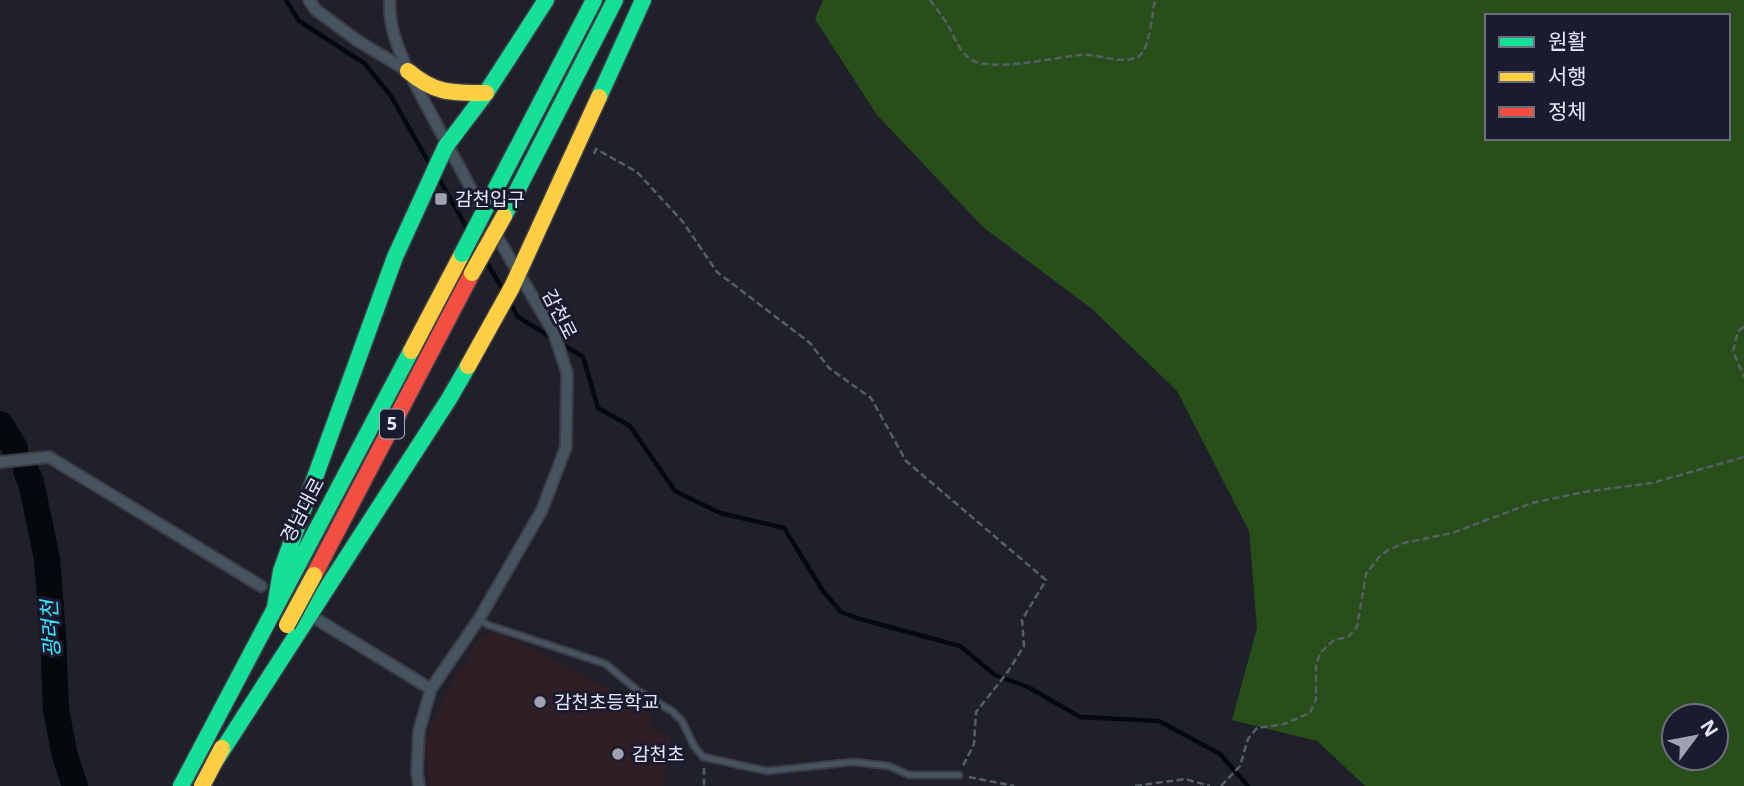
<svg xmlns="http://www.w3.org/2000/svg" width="1744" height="786" viewBox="0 0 1744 786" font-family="'Open Sans','Noto Sans KR',sans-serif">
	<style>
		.education { fill: #2f1f25 }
		.forest { fill: #284f1a; fill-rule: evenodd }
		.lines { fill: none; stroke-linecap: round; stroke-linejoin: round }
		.stream { stroke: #03090c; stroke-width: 4.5 }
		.river { stroke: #03090c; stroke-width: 26 }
		.lane-casing { stroke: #3d3d47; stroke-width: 9 }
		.street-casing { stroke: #3d3d47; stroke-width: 14 }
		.fast-casing { stroke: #3d3d47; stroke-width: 19 }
		.slow-casing { stroke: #3d3d47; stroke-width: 19 }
		.jam-casing { stroke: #3d3d47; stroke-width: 19 }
		.path { stroke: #565f67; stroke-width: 2.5; stroke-dasharray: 7 3.5; stroke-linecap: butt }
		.lane { stroke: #45545e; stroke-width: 5 }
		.street { stroke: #45545e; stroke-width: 10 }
		.fast { stroke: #16e098; stroke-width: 16 }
		.slow { stroke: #ffcf43; stroke-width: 16 }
		.jam { stroke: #f24e42; stroke-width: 16 }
		.fast-bridge-casing { stroke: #3d3d47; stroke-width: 19; stroke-linecap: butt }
		.slow-bridge-casing { stroke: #3d3d47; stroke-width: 19; stroke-linecap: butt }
		.fast-bridge { stroke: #16e098; stroke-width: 16 }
		.slow-bridge { stroke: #ffcf43; stroke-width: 16 }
		.poi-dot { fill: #a1a2b0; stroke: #1b1b30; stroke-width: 2.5 }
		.labels { text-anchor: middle; stroke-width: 6; stroke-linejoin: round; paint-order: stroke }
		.shield { fill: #1b1b30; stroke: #aab; stroke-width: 2 }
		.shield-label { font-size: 18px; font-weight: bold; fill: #e7e8f7 }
		.poi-label { font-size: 19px; fill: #e7e8f7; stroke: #1b1b30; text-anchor: start }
		.street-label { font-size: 19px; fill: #e7e8f7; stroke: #1b1b30 }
		.water-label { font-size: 21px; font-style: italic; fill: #37e5fa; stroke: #1b1b30 }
	</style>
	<rect width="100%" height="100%" fill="#20202b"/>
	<path class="education" d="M496 631 651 710 650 728 671 737 663 786H430L423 745 448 689 479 640Z"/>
	<path class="forest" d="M823 0H1744V786H1365L1317 741 1232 720 1257 628 1249 531 1177 391 1092 309 983 227 877 115 815 19ZM1487 16H1728V138H1487ZM1674 716H1716V758H1674Z"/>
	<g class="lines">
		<path class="stream" d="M286 0 299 21 364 63 391 96 429 163
			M439 179 468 230
			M486 261 503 290
			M511 304 518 317 583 357 598 408 630 426 675 491 720 513 784 528 823 591 841 612 860 619 960 646 995 675 1028 687 1080 717 1159 721 1220 754 1248 786"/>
		<path class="river" d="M0 424 15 448
			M26 471 31 482 47 559 53 635 56 710 65 756 75 786"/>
		<defs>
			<path id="lane" d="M479 619 488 625 606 664 638 691 672 711 682 721 694 746 703 757 767 771 853 762 889 766 909 775H959"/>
			<path id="street" d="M309 0 316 10 358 41 408 71 484 213
				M390 0C388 25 398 48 408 71
				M0 462 49 457 261 586
				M318 620 431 689
				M419 786 417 772 419 731 431 689 479 619 542 510 566 447 567 373 554 333 495 233"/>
			<path id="fast" d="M599 97 643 0
				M492 196 594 0
				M504 216 615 0
				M275 607 281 571 395 257 438 163 446 146 486 93 546 0
				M216 760 449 399 468 366
				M181 786 411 351"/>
			<path id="slow" d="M408 71C435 94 452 93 486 93
				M411 351 462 254
				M468 366 512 287 599 97
				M202 786 222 748"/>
			<path id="jam" d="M314 575 472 273"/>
		</defs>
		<use href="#lane" class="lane-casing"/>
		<use href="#street" class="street-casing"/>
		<use href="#fast" class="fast-casing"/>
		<use href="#slow" class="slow-casing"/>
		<use href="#jam" class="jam-casing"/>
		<path class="path" d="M930 0C935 7 941 14 946 22 953 33 958 50 969 58 988 74 1056 57 1080 55 1098 53 1123 66 1139 56 1150 49 1152 13 1155 0
			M594 154 596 149 637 172 683 222 717 272 810 343 829 368 871 398 906 461 1046 580 1022 620 1024 646 1007 673 976 712 974 744 962 768
			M1744 327 1738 331 1733 351 1744 377
			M704 768V786
			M969 777 1014 786
			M1135 786 1185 779 1210 786
			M1221 786 1240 766 1248 739 1257 728 1284 724 1310 713 1316 699V664L1321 652 1334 640 1348 637 1357 627 1366 574 1379 557 1388 550 1404 543 1452 533 1532 503 1584 492 1652 483 1744 457"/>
		<use href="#lane" class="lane"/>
		<use href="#street" class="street"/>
		<use href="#fast" class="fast"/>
		<use href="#slow" class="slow"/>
		<use href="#jam" class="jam"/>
		<defs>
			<path id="fast-bridge" d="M462 254 492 196"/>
			<path id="slow-bridge" d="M472 273 504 216
				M287 625 314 575"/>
		</defs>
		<use href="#fast-bridge" class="fast-bridge-casing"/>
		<use href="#slow-bridge" class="slow-bridge-casing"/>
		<use href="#fast-bridge" class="fast-bridge"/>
		<use href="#slow-bridge" class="slow-bridge"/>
	</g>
	<g class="poi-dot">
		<rect x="434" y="192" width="14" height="14" rx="3.5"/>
		<circle cx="540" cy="702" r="7"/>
		<circle cx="618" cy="754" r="7"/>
	</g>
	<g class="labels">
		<rect class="shield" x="380" y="409.5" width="24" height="29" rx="5"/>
		<g class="shield-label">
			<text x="392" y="430">5</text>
		</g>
		<g class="poi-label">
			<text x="455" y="206">감천입구</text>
			<text x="554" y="709">감천초등학교</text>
			<text x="632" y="761">감천초</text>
		</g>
		<g class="street-label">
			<text transform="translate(560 314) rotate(63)" y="7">감천로</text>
			<text transform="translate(302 510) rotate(-62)" y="7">경남대로</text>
		</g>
		<g class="water-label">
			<text transform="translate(51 629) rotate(-93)" y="7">광려천</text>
		</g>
	</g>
	<rect x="1485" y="14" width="245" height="126" fill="#1b1b30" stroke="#6d6d80" stroke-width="2"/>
	<rect x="1499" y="37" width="35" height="10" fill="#16e098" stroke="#6d6d80" stroke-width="2"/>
	<text x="1548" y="49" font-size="21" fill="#e7e8f7">원활</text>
	<rect x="1499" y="72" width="35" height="10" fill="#ffcf43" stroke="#6d6d80" stroke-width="2"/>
	<text x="1548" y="84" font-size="21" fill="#e7e8f7">서행</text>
	<rect x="1499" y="107" width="35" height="10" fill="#f24e42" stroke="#6d6d80" stroke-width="2"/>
	<text x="1548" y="119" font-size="21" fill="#e7e8f7">정체</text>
	<g transform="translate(1695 737) rotate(58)"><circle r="33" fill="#1b1b30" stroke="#6d6d80" stroke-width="2"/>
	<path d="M0-5L12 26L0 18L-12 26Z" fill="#a1a2b0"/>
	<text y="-10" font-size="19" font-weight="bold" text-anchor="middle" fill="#e7e8f7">N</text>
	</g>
</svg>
